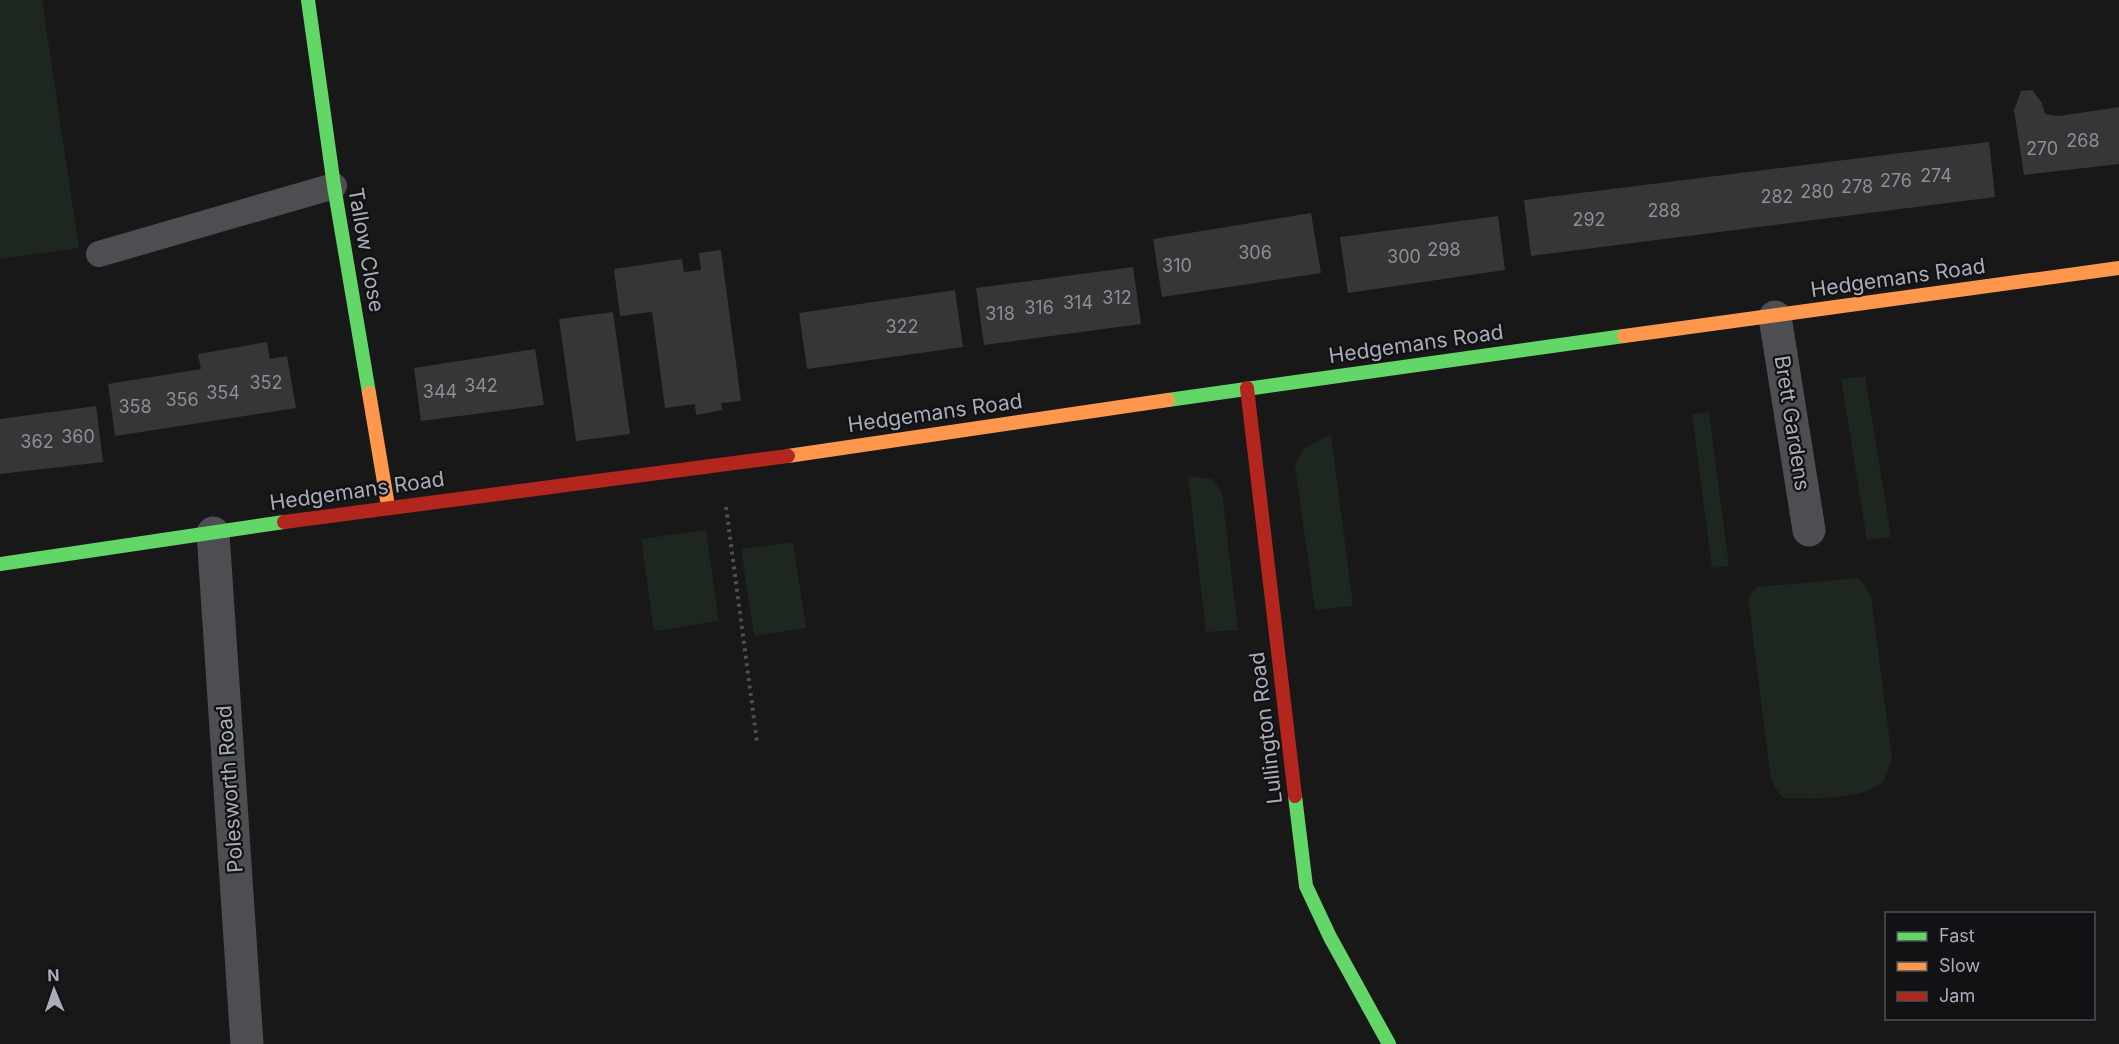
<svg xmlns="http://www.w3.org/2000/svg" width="2119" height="1044" viewBox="0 0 2119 1044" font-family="Inter,sans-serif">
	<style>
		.green { fill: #1d261f }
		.building { fill: #363637 }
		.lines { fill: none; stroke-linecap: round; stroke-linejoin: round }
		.path { stroke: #4e4f53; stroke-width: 4; stroke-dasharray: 3 4.5; stroke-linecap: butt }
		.lane { stroke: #4c4e51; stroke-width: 26 }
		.street { stroke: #4c4e51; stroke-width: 33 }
		.fast { stroke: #63d668; stroke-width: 14 }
		.slow { stroke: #ff974d; stroke-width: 14 }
		.jam { stroke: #b3261e; stroke-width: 14 }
		.labels { text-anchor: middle; stroke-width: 4.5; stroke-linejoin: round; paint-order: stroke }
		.number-label { font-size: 18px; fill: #8c8f99 }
		.street-label { font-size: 21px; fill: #a8adba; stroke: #121214 }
	</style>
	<rect width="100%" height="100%" fill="#181818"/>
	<path class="green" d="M0 0H42L79 248 0 259Z
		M1865 376 1891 537 1867 540 1841 379Z
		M1709 412 1729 566 1712 568 1692 414Z
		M1331 434 1353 606 1315 610 1295 466 1302 450Z
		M1188 476 1212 479 1222 492 1238 630 1206 632Z
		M706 530 719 621 654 631 641 539Z
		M793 542 806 628 754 636 741 549Z
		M1858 578 1871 595 1892 759C1889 765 1887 775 1883 781 1869 800 1805 799 1783 798L1775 788 1770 773 1748 598 1757 587Z"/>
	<path class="building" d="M2032 90 2042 103 2045 114 2059 116 2119 107V164L2024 175 2014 110 2021 91Z
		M1989 142 1995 197 1531 256 1524 200Z
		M1311 213 1321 273 1162 297 1153 239Z
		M1498 216 1505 270 1348 293 1340 237Z
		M721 250 741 401 721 403 722 410 696 415 695 404 665 408 652 312 620 316 614 269 682 259 684 272 701 270 699 253Z
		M1133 267 1141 324 984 345 976 288Z
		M955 290 963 347 807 369 799 313Z
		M613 312 630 434 576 441 559 319Z
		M267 342 270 359 287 356 296 408 115 436 108 384 201 369 198 354Z
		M535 349 544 405 421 421 414 368Z
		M96 406 103 462 0 474V419Z"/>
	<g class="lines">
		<path class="path" d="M726 507 757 742"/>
		<path class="lane" d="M99 254 334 186"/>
		<path class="street" d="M1775 317 1809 530
			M213 533 247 1044"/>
		<path class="fast" d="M308 0 334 186 369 393
			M1168 400 1624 336
			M0 564 284 522
			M1295 796 1306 886 1330 937 1389 1044"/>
		<path class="slow" d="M1624 336 2119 268
			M369 393 388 506
			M788 456 1168 400"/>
		<path class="jam" d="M1247 388 1295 796
			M284 522 788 456"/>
	</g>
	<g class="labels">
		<g class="number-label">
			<text x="2083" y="147">268</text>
			<text x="2042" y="155">270</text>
			<text x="1936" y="182">274</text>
			<text x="1896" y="187">276</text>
			<text x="1857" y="193">278</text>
			<text x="1817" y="198">280</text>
			<text x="1777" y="203">282</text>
			<text x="1664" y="217">288</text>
			<text x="1589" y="226">292</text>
			<text x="1444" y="256">298</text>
			<text x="1255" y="259">306</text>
			<text x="1404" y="263">300</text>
			<text x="1177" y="272">310</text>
			<text x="1117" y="304">312</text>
			<text x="1078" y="309">314</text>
			<text x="1039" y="314">316</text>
			<text x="1000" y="320">318</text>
			<text x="902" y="333">322</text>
			<text x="266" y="389">352</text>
			<text x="481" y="392">342</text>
			<text x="440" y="398">344</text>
			<text x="223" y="399">354</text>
			<text x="182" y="406">356</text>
			<text x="135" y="413">358</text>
			<text x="78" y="443">360</text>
			<text x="37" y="448">362</text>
		</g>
		<g class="street-label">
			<text transform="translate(366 250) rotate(80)" y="7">Tallow Close</text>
			<text transform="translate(1898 278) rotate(-8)" y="7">Hedgemans Road</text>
			<text transform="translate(1416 344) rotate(-8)" y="7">Hedgemans Road</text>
			<text transform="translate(935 413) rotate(-8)" y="7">Hedgemans Road</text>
			<text transform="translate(1792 423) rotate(81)" y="7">Brett Gardens</text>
			<text transform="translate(357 491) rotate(-8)" y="7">Hedgemans Road</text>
			<text transform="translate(1266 728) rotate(-97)" y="7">Lullington Road</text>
			<text transform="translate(230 789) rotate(-94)" y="7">Polesworth Road</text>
		</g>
	</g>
	<rect x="1885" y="912" width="210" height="108" fill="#121214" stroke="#4e5056" stroke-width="1.5"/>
	<rect x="1897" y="932" width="30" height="9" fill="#63d668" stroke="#4e5056" stroke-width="1.5"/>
	<text x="1939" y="942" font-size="18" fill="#a8adba">Fast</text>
	<rect x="1897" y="962" width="30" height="9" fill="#ff974d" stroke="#4e5056" stroke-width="1.5"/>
	<text x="1939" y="972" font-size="18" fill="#a8adba">Slow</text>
	<rect x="1897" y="992" width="30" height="9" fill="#b3261e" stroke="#4e5056" stroke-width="1.5"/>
	<text x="1939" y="1002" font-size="18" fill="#a8adba">Jam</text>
	<g transform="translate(54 990) rotate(358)" stroke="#121214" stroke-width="4.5" paint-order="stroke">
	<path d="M0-4.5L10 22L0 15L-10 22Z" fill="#a8adba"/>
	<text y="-9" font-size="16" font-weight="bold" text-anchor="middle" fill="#a8adba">N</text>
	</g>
</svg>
